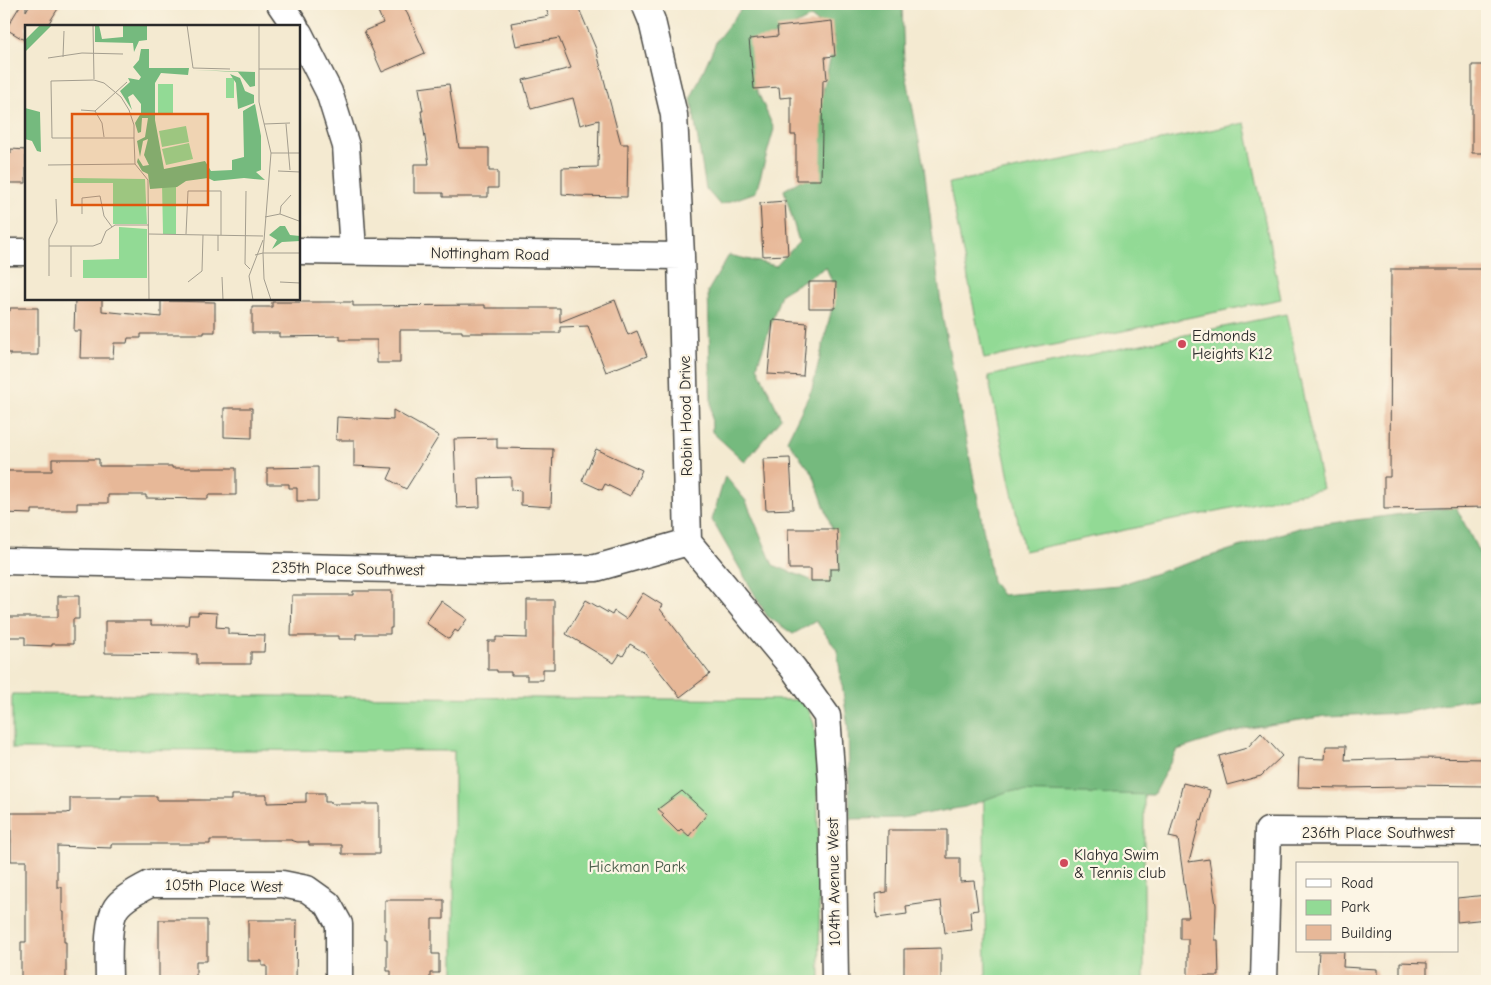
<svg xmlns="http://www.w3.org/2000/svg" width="1491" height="985" viewBox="0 0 1491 985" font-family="'Comic Neue',sans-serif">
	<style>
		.green { fill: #92da95; stroke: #5e8260 }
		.forest { fill: #75ba7e; stroke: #507254 }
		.building { fill: #e7b898 }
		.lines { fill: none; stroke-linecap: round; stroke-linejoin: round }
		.minor-casing { stroke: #494844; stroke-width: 29 }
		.minor { stroke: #fff; stroke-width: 26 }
		.poi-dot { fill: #d1495b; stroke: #fcf5e5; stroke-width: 2 }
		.labels { text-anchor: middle; stroke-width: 4.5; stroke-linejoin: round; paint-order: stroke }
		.street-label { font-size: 16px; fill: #2b2b2b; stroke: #fcf5e5 }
		.poi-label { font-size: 16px; fill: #2b2b2b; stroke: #fcf5e5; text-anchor: start }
		.park-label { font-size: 16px; fill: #455746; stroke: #fcf5e5 }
		.inset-road { fill: none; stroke: #a49e8f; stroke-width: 1 }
		.view { fill: #df570e; fill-opacity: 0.15; stroke: #df570e; stroke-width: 2.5 }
		.inset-edge { fill: none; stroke: #2b2b2b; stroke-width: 2.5 }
	</style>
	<rect width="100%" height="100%" fill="#fcf5e5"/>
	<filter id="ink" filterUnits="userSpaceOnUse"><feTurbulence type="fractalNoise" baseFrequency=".02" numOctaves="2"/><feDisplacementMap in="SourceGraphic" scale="10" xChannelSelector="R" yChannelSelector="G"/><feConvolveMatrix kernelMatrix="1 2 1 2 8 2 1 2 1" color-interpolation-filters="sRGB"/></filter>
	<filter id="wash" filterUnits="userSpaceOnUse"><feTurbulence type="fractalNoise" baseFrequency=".0096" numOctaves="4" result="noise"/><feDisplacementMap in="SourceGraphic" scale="20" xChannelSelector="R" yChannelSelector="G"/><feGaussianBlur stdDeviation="1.12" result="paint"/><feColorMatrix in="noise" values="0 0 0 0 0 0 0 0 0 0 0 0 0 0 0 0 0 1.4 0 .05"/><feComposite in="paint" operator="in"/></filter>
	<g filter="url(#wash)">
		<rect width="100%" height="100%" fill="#f4ead1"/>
		<path class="green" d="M1245 123 1281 299 984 359 949 183Z
			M1286 314 1323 489 1024 551 988 376Z
			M12 694 805 700 814 724 817 752 820 981H454V751L12 749Z
			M983 745H1144V981H986Z"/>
		<path class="forest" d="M745 4H902L904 63 924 167 943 320 980 510 992 581 1002 595 1119 585 1302 527 1456 507 1487 568V697L1484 696 1403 713 1326 716 1243 729 1177 750 1153 795 1009 791 965 807 901 818 850 819 848 727 837 650 816 621 793 634 767 616 712 520 725 476 746 501 773 565 816 582 840 551 813 474 787 440 812 389 836 292 826 267 781 294 757 366 781 418 745 462 712 432 708 291 729 255 776 266 799 242 784 190 818 170 819 109 835 37 811 17 768 39 756 88 774 129 756 192 720 205 706 189 691 98 717 40Z"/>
		<g id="blocks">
			<path class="building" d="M21 4H26V11L30 4H61L47 26H26V41L6 29Z
				M389 4H403L425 53 382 72 364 31 383 23 377 9Z
				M544 4H577L596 49 621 144H628L627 197 575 196V195L562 194V168L598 167 599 120 580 125 573 98 531 109 523 80 571 68 559 38 516 46 511 23 549 16Z
				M832 21 835 56 825 57 827 79 823 80 821 180H796V135H791V97L780 98 779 87 754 89 749 39 778 36 777 27Z
				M1472 65H1487V153H1472Z
				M449 84 459 148H489V171H498V188H488V197H443V193H414V164H429L421 111H423L419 88Z
				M11 149 26 150V183H4V153H11Z
				M785 201 788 255 763 256 760 203Z
				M1391 269H1487V507L1384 509V477H1390Z
				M809 282H836L835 308H809Z
				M84 299H102V311L161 317V301L215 302V332H204V334H141V338H128L127 343H114L113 358H80L81 331H74L75 300Z
				M615 300 628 335 637 331 647 356 606 372 588 326 560 327V333H462V331H440V330H400V363H377V340H340V336L279 337V333H252V307H272V302H353V306L485 305V308H560V322Z
				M10 308H38V355H10V353H4V311H10Z
				M773 320 807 323 803 376 768 374Z
				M224 408H252V438L224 437Z
				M393 410 439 436 406 489 388 479 393 468 354 466V440H336L337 417 393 420Z
				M497 438V448L553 449 551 507 521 505V491L511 490V477L479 478 480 507 457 508 454 439Z
				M596 449 642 470 630 496 605 484 602 490 582 481Z
				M790 458 793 509 766 510 763 459Z
				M52 459H99V466H172V468H236V495H208V499L146 498V495H108V503H77V510H32V514L4 513V471H52Z
				M318 467V501H297V488H289V484H267V468Z
				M788 529H837L839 569H830V581H811V569H789Z
				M353 591H392V628H390V634H356V639H339V636H291L292 595H353Z
				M643 593 662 605 660 609 710 674 680 697 645 653 630 644 623 656 620 654 614 663 566 634 586 600 612 615 614 611 626 619Z
				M58 596H79V619H73V644H52V646L25 645V637H4V617H58Z
				M527 600H554V669H543V680H527V675H511V672H497V670H488V641H496V637L527 638Z
				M441 601 467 619 458 632 455 630 449 639 426 623Z
				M198 612 217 613 216 627 228 628V634L265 635 264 652H251V664H197V654L105 653V621H151V625H188L189 615H198Z
				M1261 733 1282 756 1261 776 1227 785 1219 756 1247 748Z
				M1326 746H1346L1345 760 1419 758 1487 759V786L1408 785V787L1342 788 1298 787 1299 758 1325 759Z
				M1183 783 1210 790 1202 821 1200 820 1189 862 1209 859 1216 905 1215 940H1218L1219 976H1188V939H1180V917H1189L1178 839 1169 837Z
				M682 791 707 814 689 836 681 829 678 832 662 816 664 814 658 809Z
				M306 793H325V802H331V804H379V854H342V845H309V842H297L291 840H210V844H111V848L57 846V887H62V912H64V942H66V981H21V942H26V861H11V813H67L70 812V798H121V796H157V800H231V795H267V803L306 802Z
				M888 830H947V858H960V882L974 881 978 910 970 911 972 930 945 933 941 901 906 906 907 914 877 918 875 894 887 892Z
				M1487 895V919L1457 922V898Z
				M385 900H444V919H432V954H439V973H430V981H391V971H387V939H385Z
				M159 920H207V961H196V981H159Z
				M248 920H297L296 981H267V966H262V961H248Z
				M941 948V981H904V949Z
				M1319 951H1344L1343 967 1377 969V981H1317Z
				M1400 962 1427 963V981H1400Z"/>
		</g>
	</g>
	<g filter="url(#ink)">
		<use href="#blocks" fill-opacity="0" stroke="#494844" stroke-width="1"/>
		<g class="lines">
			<defs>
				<path id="minor" d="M280 4 295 26
					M645 4 652 21 674 115 681 256 688 542 793 668 827 716 832 783 835 981
					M299 33 329 92 346 146 353 250
					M299 251 681 256
					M4 252H26
					M4 561 489 571 596 568 688 542
					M109 981C109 963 106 923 116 908 122 899 140 889 150 884H282L307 889 328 904 339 924V981
					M1264 981 1268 831 1487 832"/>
			</defs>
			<use href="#minor" class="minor-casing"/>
			<use href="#minor" class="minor"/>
		</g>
	</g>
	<g class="poi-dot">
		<circle cx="1182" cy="344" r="5"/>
		<circle cx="1064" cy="863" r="5"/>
	</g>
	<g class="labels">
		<g class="street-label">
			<text transform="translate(490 253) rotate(1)" y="6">Nottingham Road</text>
			<text transform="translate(685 416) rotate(-91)" y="6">Robin Hood Drive</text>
			<text transform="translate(348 568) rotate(1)" y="6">235th Place Southwest</text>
			<text x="1378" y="838">236th Place Southwest</text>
			<text transform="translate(833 882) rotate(-91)" y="6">104th Avenue West</text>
			<text transform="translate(224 885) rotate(1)" y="6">105th Place West</text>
		</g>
		<g class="poi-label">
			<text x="1192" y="341">Edmonds<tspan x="1192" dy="18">Heights K12</tspan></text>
			<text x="1074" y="860">Klahya Swim<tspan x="1074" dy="18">&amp; Tennis club</tspan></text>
		</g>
		<g class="park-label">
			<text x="637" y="872">Hickman Park</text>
		</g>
	</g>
	<g transform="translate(25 25)">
		<rect width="275" height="275" fill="#f4ead1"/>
		<path d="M201 53H209V73H201ZM133 59H148V89H133ZM161 101 164 117 137 122 134 106ZM164 118 168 134 141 140 137 124ZM48 153 120 154 122 199H88V158H48ZM137 158H151V209H138ZM94 202 122 204V253H58V235L94 234Z" fill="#92da95"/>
		<path d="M15 0H27L0 27V15ZM70 0H74L77 14 98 12V0H122V15L114 16 109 27 108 18 70 17ZM116 24H124V43H164L163 50 136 48 130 58V95L139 144 180 136 186 146 207 145V135L219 132 218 86 230 79 236 111V145L231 147 240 155 219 153 189 156 183 153 161 156 152 162 125 164 123 149 117 146 112 137 113 133 118 141 124 140 119 130 123 114 118 116 115 132 112 116 120 112 123 93H117L116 107 113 108 110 98 116 88V79L108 69 103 72 107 85 95 66 105 57 103 53 114 55 116 52 108 42 114 35ZM170 45 230 47V61L225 62 213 47ZM205 49 215 53 220 66 229 70V78L213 84 211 58ZM0 83 15 87 16 127 12 126 7 116 0 114ZM255 201H260L265 210 275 211V216L257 217 247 224 252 215 244 210Z" fill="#75ba7e"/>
		<path class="inset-road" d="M68 0 69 54M162 0 168 43 205 44M38 32 39 6M23 33 57 28 98 29M234 44H275M56 85 70 86 77 98 79 112M70 86 102 57M239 99 265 98M261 99 265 145M109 113H27L26 56 69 55 79 58 96 72 104 85 109 100V113L110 139 123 155 124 275M246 128H275M23 140 110 139M253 146 275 147M221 166 220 239 225 244M57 189V173L75 171 79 191 87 202M255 189 256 181 266 170M240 192 255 189 274 196M124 209 238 211M161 209 163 166H196V210M24 221H68L76 218 81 206 90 200H124M193 226V210M230 230 238 228 246 128 234 77V0M24 251V214L32 197 31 174M46 252V221M197 252 198 275M163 257 177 246 178 210M255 257 275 258M228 275 224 251 238 215M246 275 239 254 238 228H275"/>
		<path class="view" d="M47 89H183V180H47Z"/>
		<rect width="275" height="275" class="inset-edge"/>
	</g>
	<rect width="1491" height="985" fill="none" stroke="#fcf5e5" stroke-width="20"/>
	<rect x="1296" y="862" width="162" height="90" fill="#fcf5e5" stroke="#a8a49b"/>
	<rect x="1306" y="879" width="25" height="8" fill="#ffffff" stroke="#a8a49b"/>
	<text x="1341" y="888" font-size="15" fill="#2b2b2b">Road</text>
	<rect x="1306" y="900" width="25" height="15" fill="#92da95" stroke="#a8a49b"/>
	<text x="1341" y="912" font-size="15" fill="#2b2b2b">Park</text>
	<rect x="1306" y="925" width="25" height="15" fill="#e7b898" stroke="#a8a49b"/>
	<text x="1341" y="938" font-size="15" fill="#2b2b2b">Building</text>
</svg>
